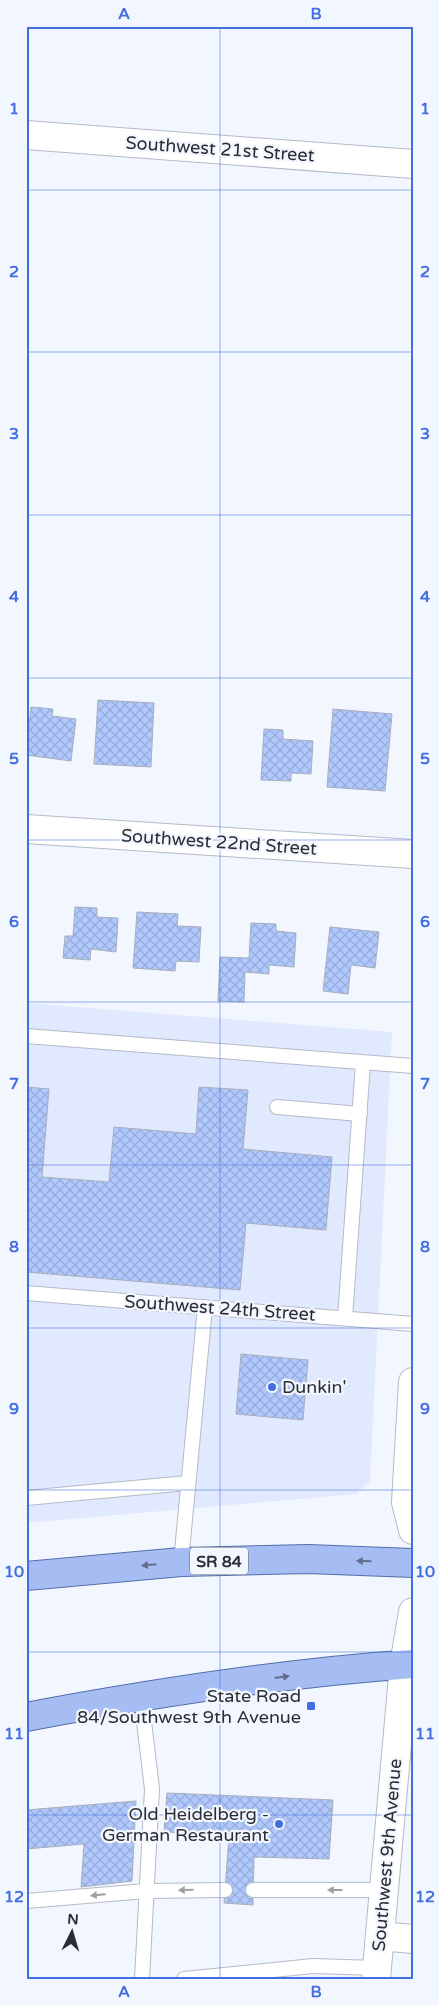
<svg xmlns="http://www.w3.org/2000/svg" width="439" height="2005" viewBox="0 0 439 2005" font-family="'Varela Round',sans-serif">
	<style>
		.built { fill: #e0e9fe }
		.building { fill: url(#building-cross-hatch); stroke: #a8aebb }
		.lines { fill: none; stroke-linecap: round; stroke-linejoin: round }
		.service-casing { stroke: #b4bac7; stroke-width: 16 }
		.minor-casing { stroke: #b4bac7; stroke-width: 30 }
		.primary-casing { stroke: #546eac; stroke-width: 30 }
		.service { stroke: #fff; stroke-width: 14 }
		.minor { stroke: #fff; stroke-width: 28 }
		.primary { stroke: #a6bdf4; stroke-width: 28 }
		.oneway { fill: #626e89 }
		.oneway2 { fill: #9fa0a3 }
		.grid { fill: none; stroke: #436ee0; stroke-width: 1; stroke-opacity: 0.55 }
		.poi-dot { fill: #436ee0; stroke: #f2f6fe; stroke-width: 2 }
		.labels { text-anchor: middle; stroke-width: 4.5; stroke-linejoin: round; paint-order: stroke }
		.shield { fill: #f2f6fe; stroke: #66696f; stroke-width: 1 }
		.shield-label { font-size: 16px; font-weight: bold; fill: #2a2d32 }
		.street-label { font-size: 18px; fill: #2a2d32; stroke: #f2f6fe }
		.poi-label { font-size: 18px; fill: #2a2d32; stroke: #f2f6fe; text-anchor: end }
		.neatline { fill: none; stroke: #436ee0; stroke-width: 2 }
		.grid-label { font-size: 16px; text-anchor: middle; font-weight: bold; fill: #436ee0 }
	</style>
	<defs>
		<pattern id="building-cross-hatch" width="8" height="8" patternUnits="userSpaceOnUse" patternTransform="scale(1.25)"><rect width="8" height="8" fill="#b0c8fd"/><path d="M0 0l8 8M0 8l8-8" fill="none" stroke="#98acd9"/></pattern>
	</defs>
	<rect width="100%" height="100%" fill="#f2f6fe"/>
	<path class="built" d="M26 1003 392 1032 370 1481 356 1494 26 1523Z"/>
	<path class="building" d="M98 700 154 703 151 767 94 764Z
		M31 707 53 709 52 716 76 719 71 761 26 755Z
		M333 709 392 714 385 791 327 787Z
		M264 729 283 730V739L313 741 311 774 291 773V781L261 780Z
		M75 907 97 908V917L118 918 116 952 91 949 90 960 63 958 65 936H73Z
		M137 912 178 914 177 926 201 927 199 962 176 961 175 971 133 968Z
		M251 923 276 924V931L296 933 294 967 269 965V974L245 972 244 1002 218 1001 220 957 249 958Z
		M330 927 379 932 375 968 351 965 348 994 323 991Z
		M26 1087 49 1089 42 1177 109 1182 114 1127 196 1134 199 1087 248 1090 243 1149 332 1157 326 1230 246 1223 240 1290 26 1272Z
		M241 1354 308 1360 303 1420 236 1414Z
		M167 1793 333 1800 329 1859 254 1857 253 1905 224 1903 229 1835 164 1832Z
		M136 1801 132 1881 81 1887 84 1844 26 1849V1810Z"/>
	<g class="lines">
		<defs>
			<path id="service" d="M26 1036 413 1066
				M277 1107 360 1114
				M26 1293 413 1324
				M345 1318 363 1063
				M26 1498 187 1483
				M181 1562 205 1307
				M141 1696 152 1789 142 1979
				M253 1890H384
				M26 1901 146 1891 225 1890
				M184 1979 313 1966 377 1968"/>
			<path id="minor" d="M26 135 413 164
				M26 829 413 854
				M413 1382 406 1502 413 1530
				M380 1936 413 1939
				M376 1979 404 1665 413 1612"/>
			<path id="primary" d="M26 1576 181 1562 308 1559 413 1563
				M26 1717C154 1693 283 1673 413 1664"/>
		</defs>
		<use href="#service" class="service-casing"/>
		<use href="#minor" class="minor-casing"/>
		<use href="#primary" class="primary-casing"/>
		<use href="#service" class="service"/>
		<use href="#minor" class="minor"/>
		<use href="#primary" class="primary"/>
	</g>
	<defs><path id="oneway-solid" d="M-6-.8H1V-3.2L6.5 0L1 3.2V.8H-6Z" transform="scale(1.25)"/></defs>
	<g class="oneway">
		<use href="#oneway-solid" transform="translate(364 1561) rotate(-178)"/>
		<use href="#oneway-solid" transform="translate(149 1565) rotate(175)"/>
		<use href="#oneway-solid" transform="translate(282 1677) rotate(-7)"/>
	</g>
	<g class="oneway2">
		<use href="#oneway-solid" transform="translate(186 1890) rotate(179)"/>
		<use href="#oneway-solid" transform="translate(335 1890) rotate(180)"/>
		<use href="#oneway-solid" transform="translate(98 1895) rotate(175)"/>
	</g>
	<path class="grid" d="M220 26V1979M26 190H413M26 352H413M26 515H413M26 678H413M26 840H413M26 1002H413M26 1165H413M26 1328H413M26 1490H413M26 1652H413M26 1815H413"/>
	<g class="poi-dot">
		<circle cx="272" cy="1387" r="5"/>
		<rect x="306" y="1701" width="10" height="10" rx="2.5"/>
		<circle cx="279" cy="1824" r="5"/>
	</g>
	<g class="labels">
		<rect class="shield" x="190" y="1547.5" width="58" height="27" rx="4"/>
		<g class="shield-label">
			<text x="219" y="1567">SR 84</text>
		</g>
		<g class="street-label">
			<text transform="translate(220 149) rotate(4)" y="6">Southwest 21st Street</text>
			<text transform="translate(219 842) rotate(4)" y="6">Southwest 22nd Street</text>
			<text transform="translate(220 1308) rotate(4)" y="6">Southwest 24th Street</text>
			<text transform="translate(387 1855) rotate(-85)" y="6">Southwest 9th Avenue</text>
		</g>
		<g class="poi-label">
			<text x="282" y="1393" text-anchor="start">Dunkin'</text>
			<text x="301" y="1702">State Road<tspan x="301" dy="21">84/Southwest 9th Avenue</tspan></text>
			<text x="269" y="1820">Old Heidelberg -<tspan x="269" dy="21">German Restaurant</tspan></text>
		</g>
	</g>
	<rect width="439" height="2005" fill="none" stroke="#f2f6fe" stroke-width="55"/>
	<g transform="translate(72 1932) rotate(5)" stroke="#f2f6fe" stroke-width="4" paint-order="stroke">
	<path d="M0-4L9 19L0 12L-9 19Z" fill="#2a2d32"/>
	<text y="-8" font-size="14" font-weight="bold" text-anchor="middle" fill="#2a2d32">N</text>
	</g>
	<rect x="28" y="28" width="384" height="1950" class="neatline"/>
	<g class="grid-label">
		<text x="124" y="19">A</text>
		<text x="316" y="19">B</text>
		<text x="14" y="114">1</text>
		<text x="425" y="114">1</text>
		<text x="14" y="277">2</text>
		<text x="425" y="277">2</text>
		<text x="14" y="439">3</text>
		<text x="425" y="439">3</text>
		<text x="14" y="602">4</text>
		<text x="425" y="602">4</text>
		<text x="14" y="764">5</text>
		<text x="425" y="764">5</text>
		<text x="14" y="927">6</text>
		<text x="425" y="927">6</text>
		<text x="14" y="1089">7</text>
		<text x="425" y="1089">7</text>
		<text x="14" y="1252">8</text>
		<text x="425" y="1252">8</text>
		<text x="14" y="1414">9</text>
		<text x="425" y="1414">9</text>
		<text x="14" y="1577">10</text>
		<text x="425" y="1577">10</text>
		<text x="14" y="1739">11</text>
		<text x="425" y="1739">11</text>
		<text x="14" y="1902">12</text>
		<text x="425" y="1902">12</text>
		<text x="124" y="1997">A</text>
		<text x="316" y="1997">B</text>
	</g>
</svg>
